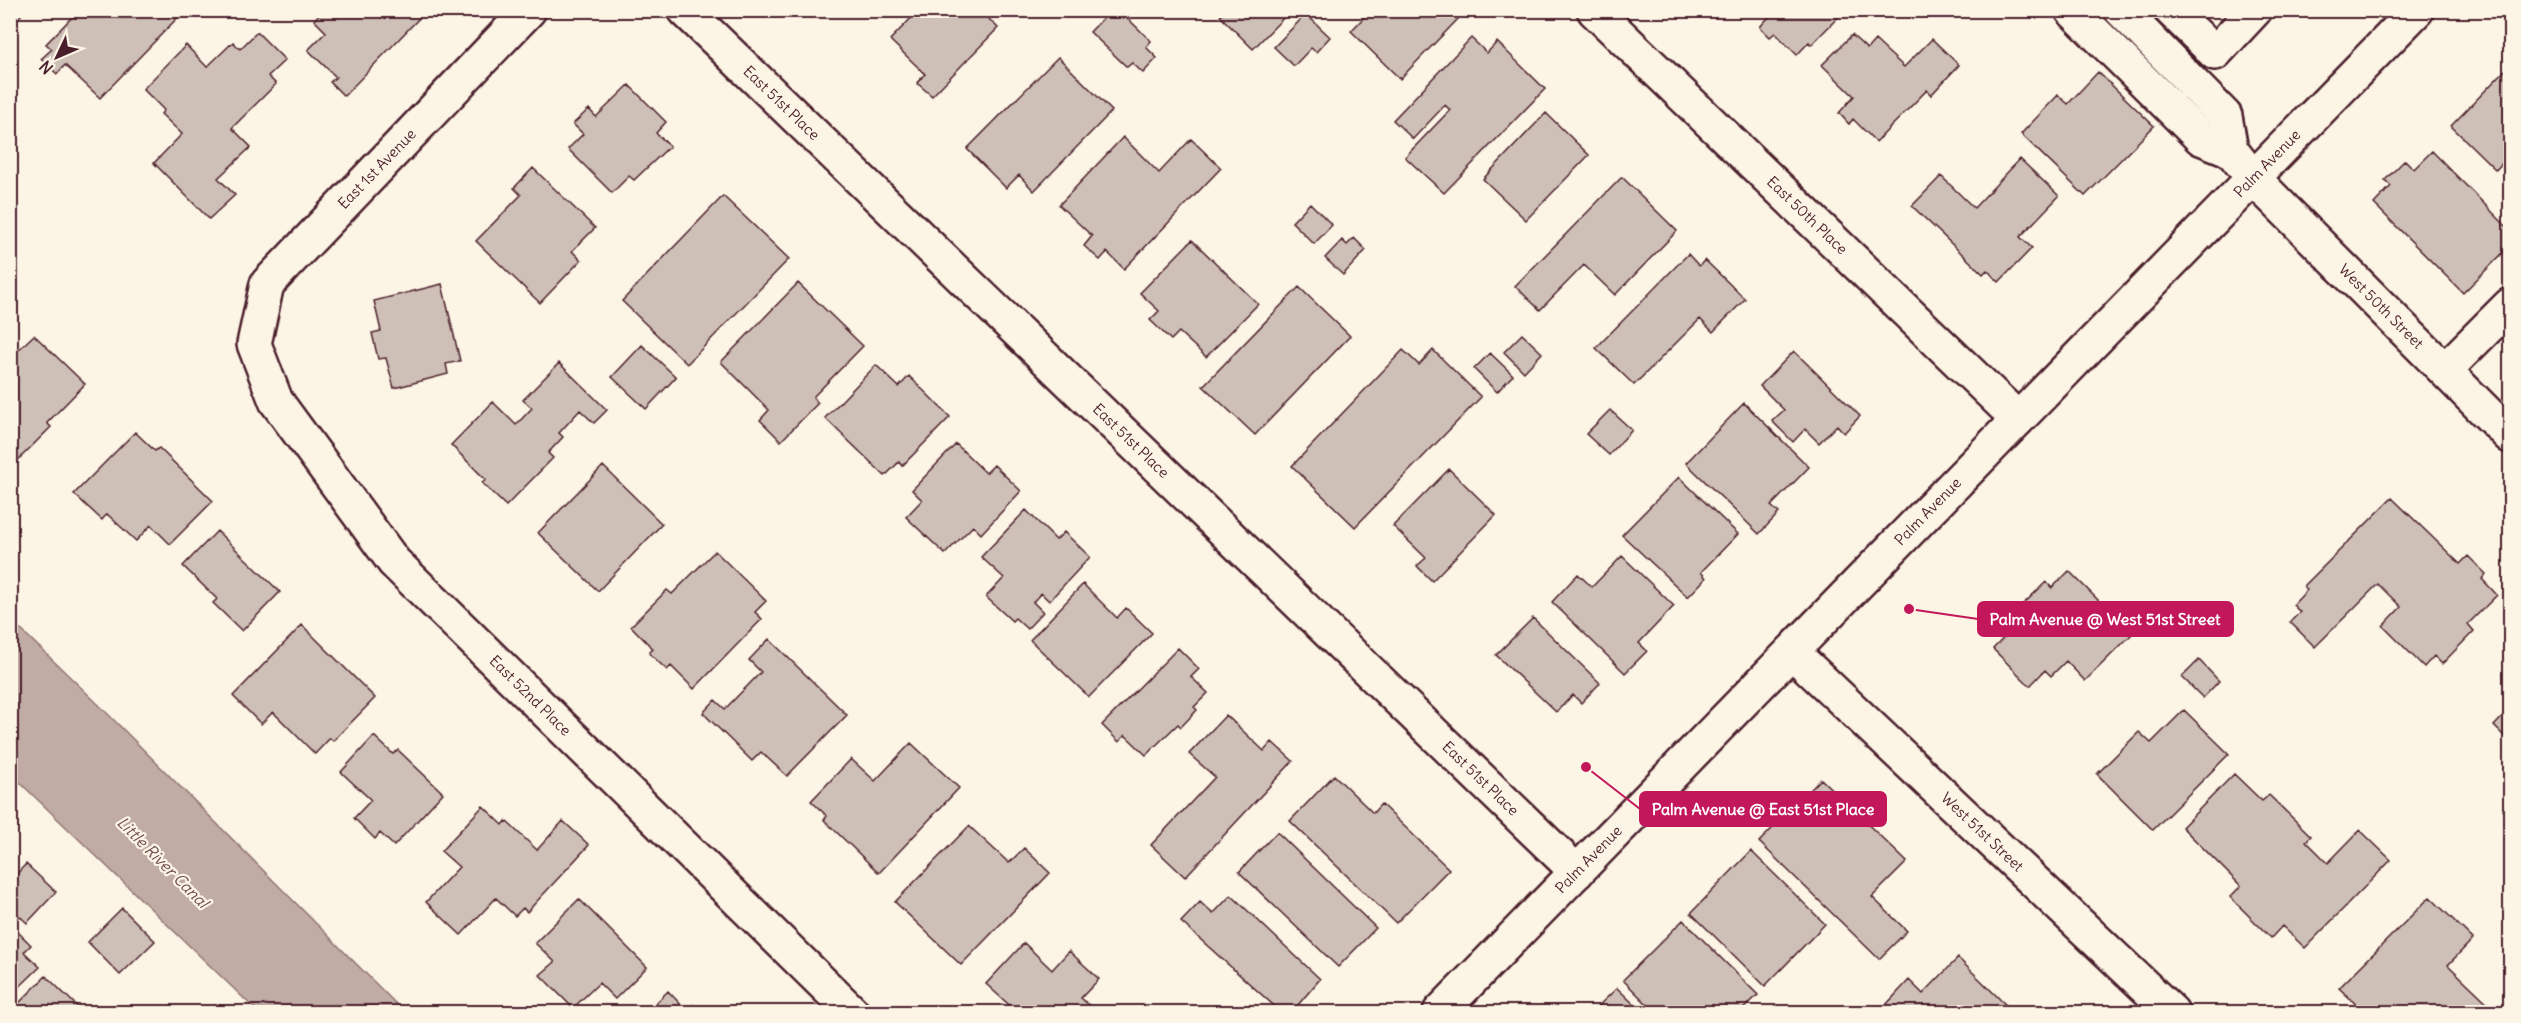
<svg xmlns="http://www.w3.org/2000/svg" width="2521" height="1023" viewBox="0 0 2521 1023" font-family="Delius,sans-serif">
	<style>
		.water { fill: #c0aca5; stroke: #917474; stroke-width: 1.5 }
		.building { fill: #cfc0b7; stroke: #4a1f2b; stroke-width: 1.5 }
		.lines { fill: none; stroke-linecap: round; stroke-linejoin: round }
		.minor-casing { stroke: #4a1f2b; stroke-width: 38 }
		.major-casing { stroke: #4a1f2b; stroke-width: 38 }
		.minor { stroke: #fcf5e5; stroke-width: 33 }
		.major { stroke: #fcf5e5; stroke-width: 33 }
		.labels { text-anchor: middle; stroke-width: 4.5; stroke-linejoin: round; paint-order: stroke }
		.street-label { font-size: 15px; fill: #4a1f2b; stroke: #fcf5e5 }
		.water-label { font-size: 16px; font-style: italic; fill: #6d4950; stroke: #fcf5e5 }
		.leader { fill: none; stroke: #c2185b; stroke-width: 2 }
		.callout-dot { fill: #c2185b; stroke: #fcf5e5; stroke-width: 2 }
		.callout { fill: #c2185b; stroke: #c2185b; stroke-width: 2 }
		.callout-label { font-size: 16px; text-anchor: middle; font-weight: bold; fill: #fff }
	</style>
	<rect width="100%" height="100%" fill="#fcf5e5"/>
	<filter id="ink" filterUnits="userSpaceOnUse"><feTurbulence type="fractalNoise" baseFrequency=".0167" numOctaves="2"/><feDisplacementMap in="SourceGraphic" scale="12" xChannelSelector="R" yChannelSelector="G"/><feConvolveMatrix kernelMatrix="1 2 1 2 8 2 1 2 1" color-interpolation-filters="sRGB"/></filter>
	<g filter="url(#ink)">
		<path class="water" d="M11 620 98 704 404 1012H258L11 774Z"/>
		<path class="building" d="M10 10H26L10 26Z
			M79 10H185L100 98 65 65 57 74 41 59 52 49 46 44Z
			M323 10H427L344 96 330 82 336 77 308 50 326 32 314 20Z
			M919 10H980L998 28 932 96 917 83 925 74 890 40Z
			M1111 10H1119L1151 41 1146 47 1157 58 1143 73 1132 63 1127 67 1090 32Z
			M1225 10H1291L1253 49 1220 16Z
			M1371 10H1451L1459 18 1400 79 1351 31Z
			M1845 10 1811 45 1809 42 1797 55 1775 33 1770 37 1760 27 1775 10Z
			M1306 14 1330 37 1316 52 1311 48 1294 66 1274 47Z
			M257 32 285 60 268 76 276 84 232 128 251 147 218 178 235 195 209 219 154 163 182 134 161 114 164 110 143 89 186 45 207 67 233 42 240 49Z
			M1852 35 1867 49 1875 40 1904 67 1932 39 1959 65 1931 95 1927 90 1876 142 1853 119 1849 124 1839 113 1854 96 1822 65Z
			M1471 38 1487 53 1497 42 1545 89 1444 193 1405 157 1450 110 1445 105 1413 139 1393 120Z
			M1058 57 1112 111 1034 191 1019 175 1006 188 967 149Z
			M2510 65V154L2496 170 2451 126Z
			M2098 72 2154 126 2085 196 2021 134 2058 95 2068 104Z
			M629 85 666 122 656 133 670 146 634 180 629 176 612 193 568 149 583 134 573 124 589 109 596 117Z
			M1546 113 1589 155 1526 220 1483 179Z
			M1123 137 1159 173 1191 139 1221 168 1124 269 1107 252 1100 260 1084 246 1092 236 1059 205Z
			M2432 151 2510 230V246L2463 293 2374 204 2391 186 2385 180 2405 160 2414 169Z
			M2020 159 2059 196 2020 237 2032 248 1999 282 1987 270 1983 274 1912 206 1941 176 1974 208Z
			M533 168 595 228 572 251 581 260 540 303 476 241 521 195 514 188Z
			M1622 177 1677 231 1615 295 1584 265 1540 310 1515 286Z
			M723 196 789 259 687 364 622 301Z
			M1310 203 1332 225 1314 244 1292 222Z
			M1354 238 1366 250 1343 275 1325 258 1342 240 1347 245Z
			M1192 240 1258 304 1206 357 1179 332 1171 340 1150 320 1159 311 1140 293Z
			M1688 254 1699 266 1705 260 1745 299 1713 332 1700 319 1634 385 1596 348Z
			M798 283 863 346 813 397 818 403 781 441 760 420 769 410 721 362Z
			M442 284 460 361 446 364 448 374 394 388 386 358 378 359 372 333 381 331 374 301Z
			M1299 287 1350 336 1255 435 1203 386Z
			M1522 334 1542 353 1524 372 1504 352Z
			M34 335 85 384 47 423 51 427 10 468V358Z
			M642 345 676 377 646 409 612 377Z
			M1403 350 1419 365 1433 350 1481 397 1355 527 1292 466Z
			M1794 351 1860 416 1844 433 1837 425 1819 443 1805 429 1793 442 1772 421 1784 410 1760 386Z
			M1490 353 1513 375 1497 392 1474 369Z
			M559 363 607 410 594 423 580 410 559 433 563 437 548 453 553 458 506 506 482 483 486 480 451 445 493 402 516 425 532 408 523 400Z
			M876 365 899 387 909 376 950 417 902 466 899 462 885 476 825 418Z
			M1744 403 1809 467 1771 506 1779 513 1759 534 1686 463Z
			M1610 410 1632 430 1609 455 1586 434Z
			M135 432 155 451 159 448 213 501 170 544 151 525 136 541 107 514 102 520 74 494Z
			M956 444 986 473 994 465 1021 491 981 534 973 526 945 554 906 517 922 500 912 490Z
			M603 466 662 524 598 591 538 533Z
			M1449 469 1496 515 1432 581 1417 566 1426 558 1393 526Z
			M1679 477 1738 534 1701 572 1706 578 1688 597 1622 535Z
			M2392 498 2460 564 2468 556 2486 574 2482 579 2497 595 2468 624 2474 631 2442 664 2434 656 2424 667 2383 626 2401 607 2378 584 2315 647 2290 622 2300 612 2293 605 2307 590 2304 586Z
			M1026 510 1056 540 1064 532 1090 557 1049 601 1041 593 1033 602 1043 612 1027 629 1015 618 1012 621 986 597 1004 578 981 557Z
			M217 531 280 592 242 631 213 603 217 599 183 566Z
			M715 551 766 601 755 612 762 619 694 689 671 666 667 670 649 653 653 649 631 626 667 590 672 594Z
			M1622 556 1674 606 1639 643 1647 651 1625 673 1552 602 1578 574 1592 587Z
			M2069 571 2132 634 2085 681 2066 661 2051 676 2045 670 2030 686 1993 649 2015 626 2008 619 2046 582 2052 588Z
			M1083 584 1117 618 1126 608 1152 633 1089 697 1030 640Z
			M1533 618 1600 683 1581 703 1573 695 1556 712 1496 655Z
			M302 625 375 698 333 741 330 738 315 754 273 712 261 724 233 696Z
			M769 639 847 715 787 776 761 752 752 761 703 713 715 700 725 709 761 672 749 660Z
			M1178 648 1199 669 1191 677 1208 693 1194 707 1197 710 1181 727 1178 724 1146 755 1125 735 1119 742 1102 725Z
			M2199 660 2219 681 2203 698 2182 677Z
			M2510 709V742L2494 726Z
			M2184 710 2229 754 2153 830 2097 774 2139 732 2151 743Z
			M1226 715 1264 751 1272 742 1293 761 1185 877 1151 845 1215 777 1189 754Z
			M374 736 393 754 398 750 443 793 394 846 380 833 375 839 354 818 371 800 341 772Z
			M911 743 959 788 879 873 824 820 827 816 811 801 851 759 875 781Z
			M2234 774 2262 801 2269 795 2311 836 2306 841 2328 863 2360 830 2391 860 2305 948 2282 926 2271 938 2230 897 2241 886 2182 827Z
			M1334 775 1373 813 1381 804 1449 869 1396 923 1290 821Z
			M1821 779 1907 862 1872 897 1907 931 1879 959 1759 842Z
			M483 806 503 825 506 821 537 850 563 821 589 845 527 912 523 908 515 916 496 898 461 935 426 902 459 867 441 851Z
			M969 826 1009 863 1024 848 1050 873 961 965 895 902Z
			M1277 832 1376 928 1338 967 1239 872Z
			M1751 851 1825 924 1765 986 1691 913Z
			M26 864 56 892 27 923 10 907V881Z
			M1231 895 1320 979 1292 1012H1281L1181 922 1200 902 1213 914Z
			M2430 897 2473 939 2448 965 2497 1012H2364L2339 988Z
			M579 899 647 967 615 999 599 983 573 1008 540 975 555 962 535 943Z
			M122 908 155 941 120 975 88 942Z
			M1683 920 1758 995 1740 1012H1655L1623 980Z
			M10 924 31 945 24 952 40 967 10 996Z
			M1024 943 1052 970 1069 951 1099 979 1081 998 1097 1012H1017L986 984Z
			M1958 958 2013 1012H1892L1885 1006 1909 980 1923 994Z
			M46 976 83 1012H10Z
			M1617 988 1642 1012H1592Z
			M668 991 687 1011 693 1005 702 1012H647Z"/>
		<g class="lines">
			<defs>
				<g id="minor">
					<path id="s1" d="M529 10 267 284 254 344 276 401 394 562 852 1012"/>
					<path id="s2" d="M685 10 1577 872"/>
					<path id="s3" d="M1594 10 2018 419"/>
					<path d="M2072 10 2201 138 2231 150"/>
					<path id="s4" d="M2121 10 2225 116 2231 150 2253 178 2510 436"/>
					<path d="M2171 10 2215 53 2255 10"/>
					<path d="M2445 370 2510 305"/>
					<path id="s5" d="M1792 652 2172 1012"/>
				</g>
				<g id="major">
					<path id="s6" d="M1440 1012 2417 10"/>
				</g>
			</defs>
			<use href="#minor" class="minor-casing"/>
			<use href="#major" class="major-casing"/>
			<use href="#minor" class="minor"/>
			<use href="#major" class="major"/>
		</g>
	</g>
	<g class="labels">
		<g class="street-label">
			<text dy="5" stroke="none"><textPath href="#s2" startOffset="134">East 51st Place</textPath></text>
			<text dy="5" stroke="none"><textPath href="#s6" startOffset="1185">Palm Avenue</textPath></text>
			<text transform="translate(377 169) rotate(-46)" y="5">East 1st Avenue</text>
			<text dy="5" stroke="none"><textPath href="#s3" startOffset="296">East 50th Place</textPath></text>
			<text dy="5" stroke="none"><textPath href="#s4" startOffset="400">West 50th Street</textPath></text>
			<text dy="5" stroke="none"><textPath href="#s2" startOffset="620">East 51st Place</textPath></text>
			<text dy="5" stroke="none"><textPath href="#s6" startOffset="699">Palm Avenue</textPath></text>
			<text dy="5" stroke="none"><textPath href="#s1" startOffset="892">East 52nd Place</textPath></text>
			<text dy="5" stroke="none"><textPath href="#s2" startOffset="1106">East 51st Place</textPath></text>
			<text dy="5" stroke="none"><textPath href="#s5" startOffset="262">West 51st Street</textPath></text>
			<text dy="5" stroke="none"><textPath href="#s6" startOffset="213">Palm Avenue</textPath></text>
		</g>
		<g class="water-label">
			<text transform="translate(163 862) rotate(45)" y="6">Little River Canal</text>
		</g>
	</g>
	<path class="leader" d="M1909 609L1978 619M1586 767L1640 809"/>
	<g class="callout-dot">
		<circle cx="1909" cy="609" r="6"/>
		<circle cx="1586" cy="767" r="6"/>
	</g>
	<g class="callout">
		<rect x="1978" y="602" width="255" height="34" rx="6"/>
		<rect x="1640" y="792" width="246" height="34" rx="6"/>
	</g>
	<g class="callout-label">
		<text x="2105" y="625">Palm Avenue @ West 51st Street</text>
		<text x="1763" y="815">Palm Avenue @ East 51st Place</text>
	</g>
	<rect width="2521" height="1023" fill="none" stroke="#fcf5e5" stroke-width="36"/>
	<rect x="18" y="18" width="2485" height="987" fill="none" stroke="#4a1f2b" stroke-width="2" filter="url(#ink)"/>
	<g transform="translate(57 57) rotate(226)" stroke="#fcf5e5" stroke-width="4.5" paint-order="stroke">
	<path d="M0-4.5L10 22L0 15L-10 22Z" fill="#4a1f2b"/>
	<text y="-9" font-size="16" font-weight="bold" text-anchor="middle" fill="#4a1f2b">N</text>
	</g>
</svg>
